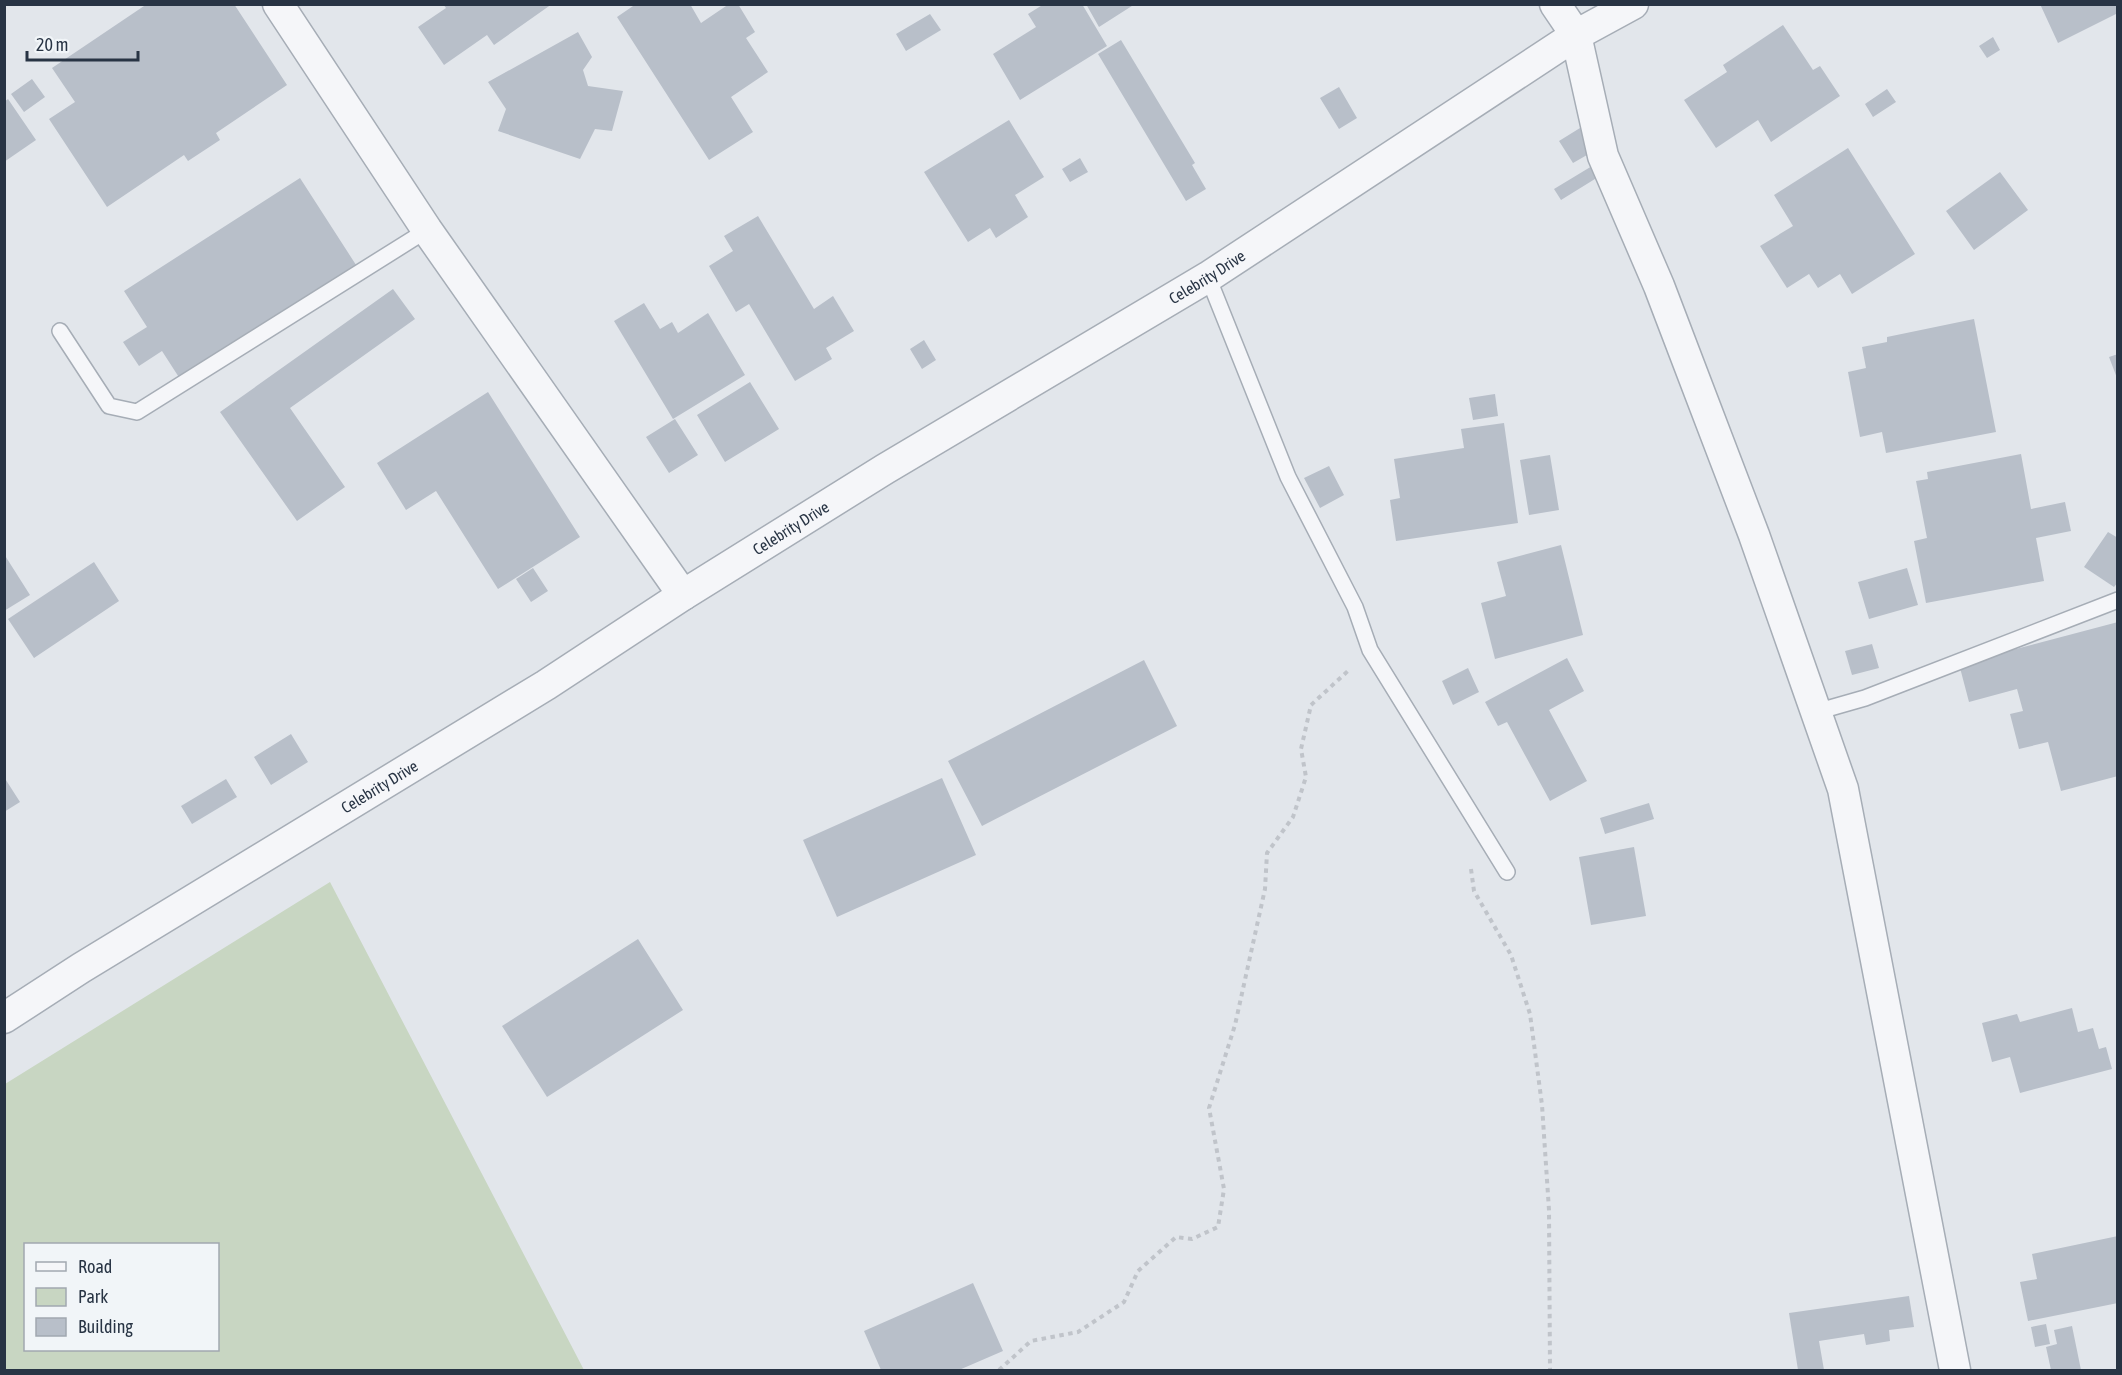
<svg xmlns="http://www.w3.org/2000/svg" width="2122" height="1375" viewBox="0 0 2122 1375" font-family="'Asap Condensed',sans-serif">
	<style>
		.green { fill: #c8d6c2; fill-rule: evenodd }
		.building { fill: #b8bfc9 }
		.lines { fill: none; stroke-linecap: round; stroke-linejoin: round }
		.service-casing { stroke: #a6adb6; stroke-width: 18 }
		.minor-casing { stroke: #a6adb6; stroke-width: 33 }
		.path { stroke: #c0c4ca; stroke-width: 4; stroke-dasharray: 4.5 4.5; stroke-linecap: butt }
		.service { stroke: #f5f6f9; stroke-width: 15 }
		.minor { stroke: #f5f6f9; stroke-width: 30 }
		.labels { text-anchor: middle; stroke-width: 5; stroke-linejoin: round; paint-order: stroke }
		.street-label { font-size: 16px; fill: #283444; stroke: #f1f5f8 }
	</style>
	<rect width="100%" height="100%" fill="#e2e6eb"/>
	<path class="green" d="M330 882 584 1370H5V1084ZM26 1244H218V1350H26Z"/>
	<path class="building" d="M147 4H234L287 85 216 133 220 140 188 161 184 155 107 207 49 119 75 102 52 68Z
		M443 4H552L494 45 487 35 444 65 418 27 446 8Z
		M636 4H690L701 23 729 4H738L755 32 746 38 768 72 731 97 753 132 709 160 617 17Z
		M1044 4H1082L1107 46 1020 100 993 54 1036 27 1028 14Z
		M1086 4H1135L1099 27Z
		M2040 4H2118V13L2058 43Z
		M930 14 941 30 906 51 896 34Z
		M1783 25 1813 70 1820 66 1840 96 1771 142 1758 120 1716 148 1684 100 1727 72 1723 65Z
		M578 32 592 57 583 70 588 86 623 91 612 131 595 129 580 159 498 131 506 109 488 82Z
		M1993 37 2000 50 1987 58 1979 46Z
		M1121 40 1195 163 1192 165 1206 189 1186 201 1098 54Z
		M32 79 45 97 24 112 11 94Z
		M1339 87 1357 118 1339 129 1320 98Z
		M1887 89 1896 102 1873 117 1865 104Z
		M8 99 36 140 4 162V102Z
		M1009 120 1044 177 1015 195 1028 217 996 238 990 228 968 242 924 172Z
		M1580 128 1594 151 1573 163 1559 141Z
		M1848 148 1915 254 1852 294 1840 274 1818 288 1809 274 1787 288 1760 246 1793 226 1774 195Z
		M1080 158 1088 172 1070 182 1062 169Z
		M1597 163 1603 174 1561 200 1554 189Z
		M2000 172 2028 210 1974 250 1946 211Z
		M300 178 358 268 182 382 162 351 139 366 123 342 147 327 124 291Z
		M758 216 814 309 833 296 854 331 826 348 832 359 795 381 749 304 736 312 709 266 733 251 724 236Z
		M393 289 415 319 290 408 345 487 297 521 220 412Z
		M644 303 660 329 672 322 678 333 708 313 745 375 673 419 614 321Z
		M1974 319 1996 432 1886 453 1882 432 1860 437 1848 372 1866 368 1862 347 1887 342V337Z
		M924 340 936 360 922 369 910 349Z
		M2118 354V378H2117L2109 357Z
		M750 382 779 429 725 462 697 415Z
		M488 392 580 537 498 589 436 491 406 510 377 463Z
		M1495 394 1498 416 1473 420 1469 398Z
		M675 419 698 455 669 473 646 437Z
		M1504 423 1518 523 1396 541 1390 500 1400 498 1394 459 1464 448 1461 429Z
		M2021 454 2031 509 2065 502 2071 531 2036 538 2044 581 1926 603 1914 541 1927 538 1916 481 1928 479 1927 472Z
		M1550 455 1559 510 1529 515 1520 460Z
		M1329 466 1344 495 1320 508 1304 478Z
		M2108 532 2118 538V582L2114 587 2084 567Z
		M1561 545 1583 635 1495 659 1481 603 1506 596 1497 562Z
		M4 554 30 595 4 611Z
		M94 562 119 601 34 658 8 619Z
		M533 568 548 591 531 602 516 579Z
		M1907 568 1918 605 1869 619 1858 582Z
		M2118 622V776L2061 791 2048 742 2019 749 2010 714 2023 711 2017 689 1969 702 1959 664Z
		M1872 644 1879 668 1852 675 1845 651Z
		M1567 658 1584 691 1549 710 1587 781 1550 801 1507 722 1498 726 1485 702Z
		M1144 660 1177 726 982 826 948 761Z
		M1468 668 1479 692 1453 705 1442 681Z
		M291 734 308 762 271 785 254 757Z
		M4 777 20 802 4 812Z
		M942 778 976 855 837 917 803 840Z
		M226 779 237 797 192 824 181 806Z
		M1649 803 1654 819 1605 834 1600 818Z
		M1634 847 1646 916 1591 925 1579 857Z
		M638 939 683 1010 547 1097 502 1026Z
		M2072 1008 2078 1032 2093 1028 2099 1049 2106 1047 2112 1069 2020 1093 2010 1057 1992 1062 1982 1023 2017 1014 2020 1022Z
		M2118 1236V1303L2028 1321 2020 1282 2037 1279 2032 1254Z
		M973 1283 1003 1351 959 1370H881L864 1331Z
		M1909 1296 1914 1327 1889 1330 1890 1341 1866 1345 1864 1334 1819 1341 1824 1370H1798L1789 1313Z
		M2046 1324 2050 1344 2035 1347 2031 1327Z
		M2072 1326 2081 1370H2051L2046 1347 2057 1344 2054 1330Z"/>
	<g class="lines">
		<defs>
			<path id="service" d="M1208 277 1288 477 1355 607 1370 650 1507 872
				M60 331 109 406 137 412 427 230
				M1816 712 1865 698 2118 600"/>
			<g id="minor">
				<path d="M278 4 427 230 683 595"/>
				<path d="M1555 4 1576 35 1603 156 1659 286 1754 535 1843 789 1955 1370"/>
				<path id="s1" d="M4 1018 81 968 546 685 683 595 885 469 1208 277 1576 35 1633 4"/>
			</g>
		</defs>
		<use href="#service" class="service-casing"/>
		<use href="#minor" class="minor-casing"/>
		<path class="path" d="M1471 869 1474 891 1511 955 1530 1014 1542 1105 1549 1210 1550 1370
			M999 1370 1031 1341 1078 1332 1124 1302 1138 1271 1176 1237 1192 1239 1218 1227 1224 1189 1209 1108 1235 1025 1265 889 1267 853 1293 817 1306 777 1301 749 1311 705 1350 669"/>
		<use href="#service" class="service"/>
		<use href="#minor" class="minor"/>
	</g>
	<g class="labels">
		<g class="street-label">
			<text dy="6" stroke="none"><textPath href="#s1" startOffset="1413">Celebrity Drive</textPath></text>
			<text dy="6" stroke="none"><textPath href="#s1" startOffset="927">Celebrity Drive</textPath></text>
			<text dy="6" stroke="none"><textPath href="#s1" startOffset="441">Celebrity Drive</textPath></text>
		</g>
	</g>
	<rect width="2122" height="1375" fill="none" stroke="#283444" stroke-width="12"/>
	<rect x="24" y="1243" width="195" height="108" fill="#f1f5f8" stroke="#a1a8b0" stroke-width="1.5"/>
	<rect x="36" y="1262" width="30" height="9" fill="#f5f6f9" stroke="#a1a8b0" stroke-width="1.5"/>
	<text x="78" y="1273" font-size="18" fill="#283444">Road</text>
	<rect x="36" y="1288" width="30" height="18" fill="#c8d6c2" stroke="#a1a8b0" stroke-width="1.5"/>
	<text x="78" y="1303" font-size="18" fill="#283444">Park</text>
	<rect x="36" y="1318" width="30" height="18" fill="#b8bfc9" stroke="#a1a8b0" stroke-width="1.5"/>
	<text x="78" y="1333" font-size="18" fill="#283444">Building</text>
	<path d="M27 51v9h111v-9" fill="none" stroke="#283444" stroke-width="3"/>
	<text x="36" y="51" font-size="18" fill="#283444" stroke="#f1f5f8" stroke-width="4.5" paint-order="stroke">20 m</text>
</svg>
